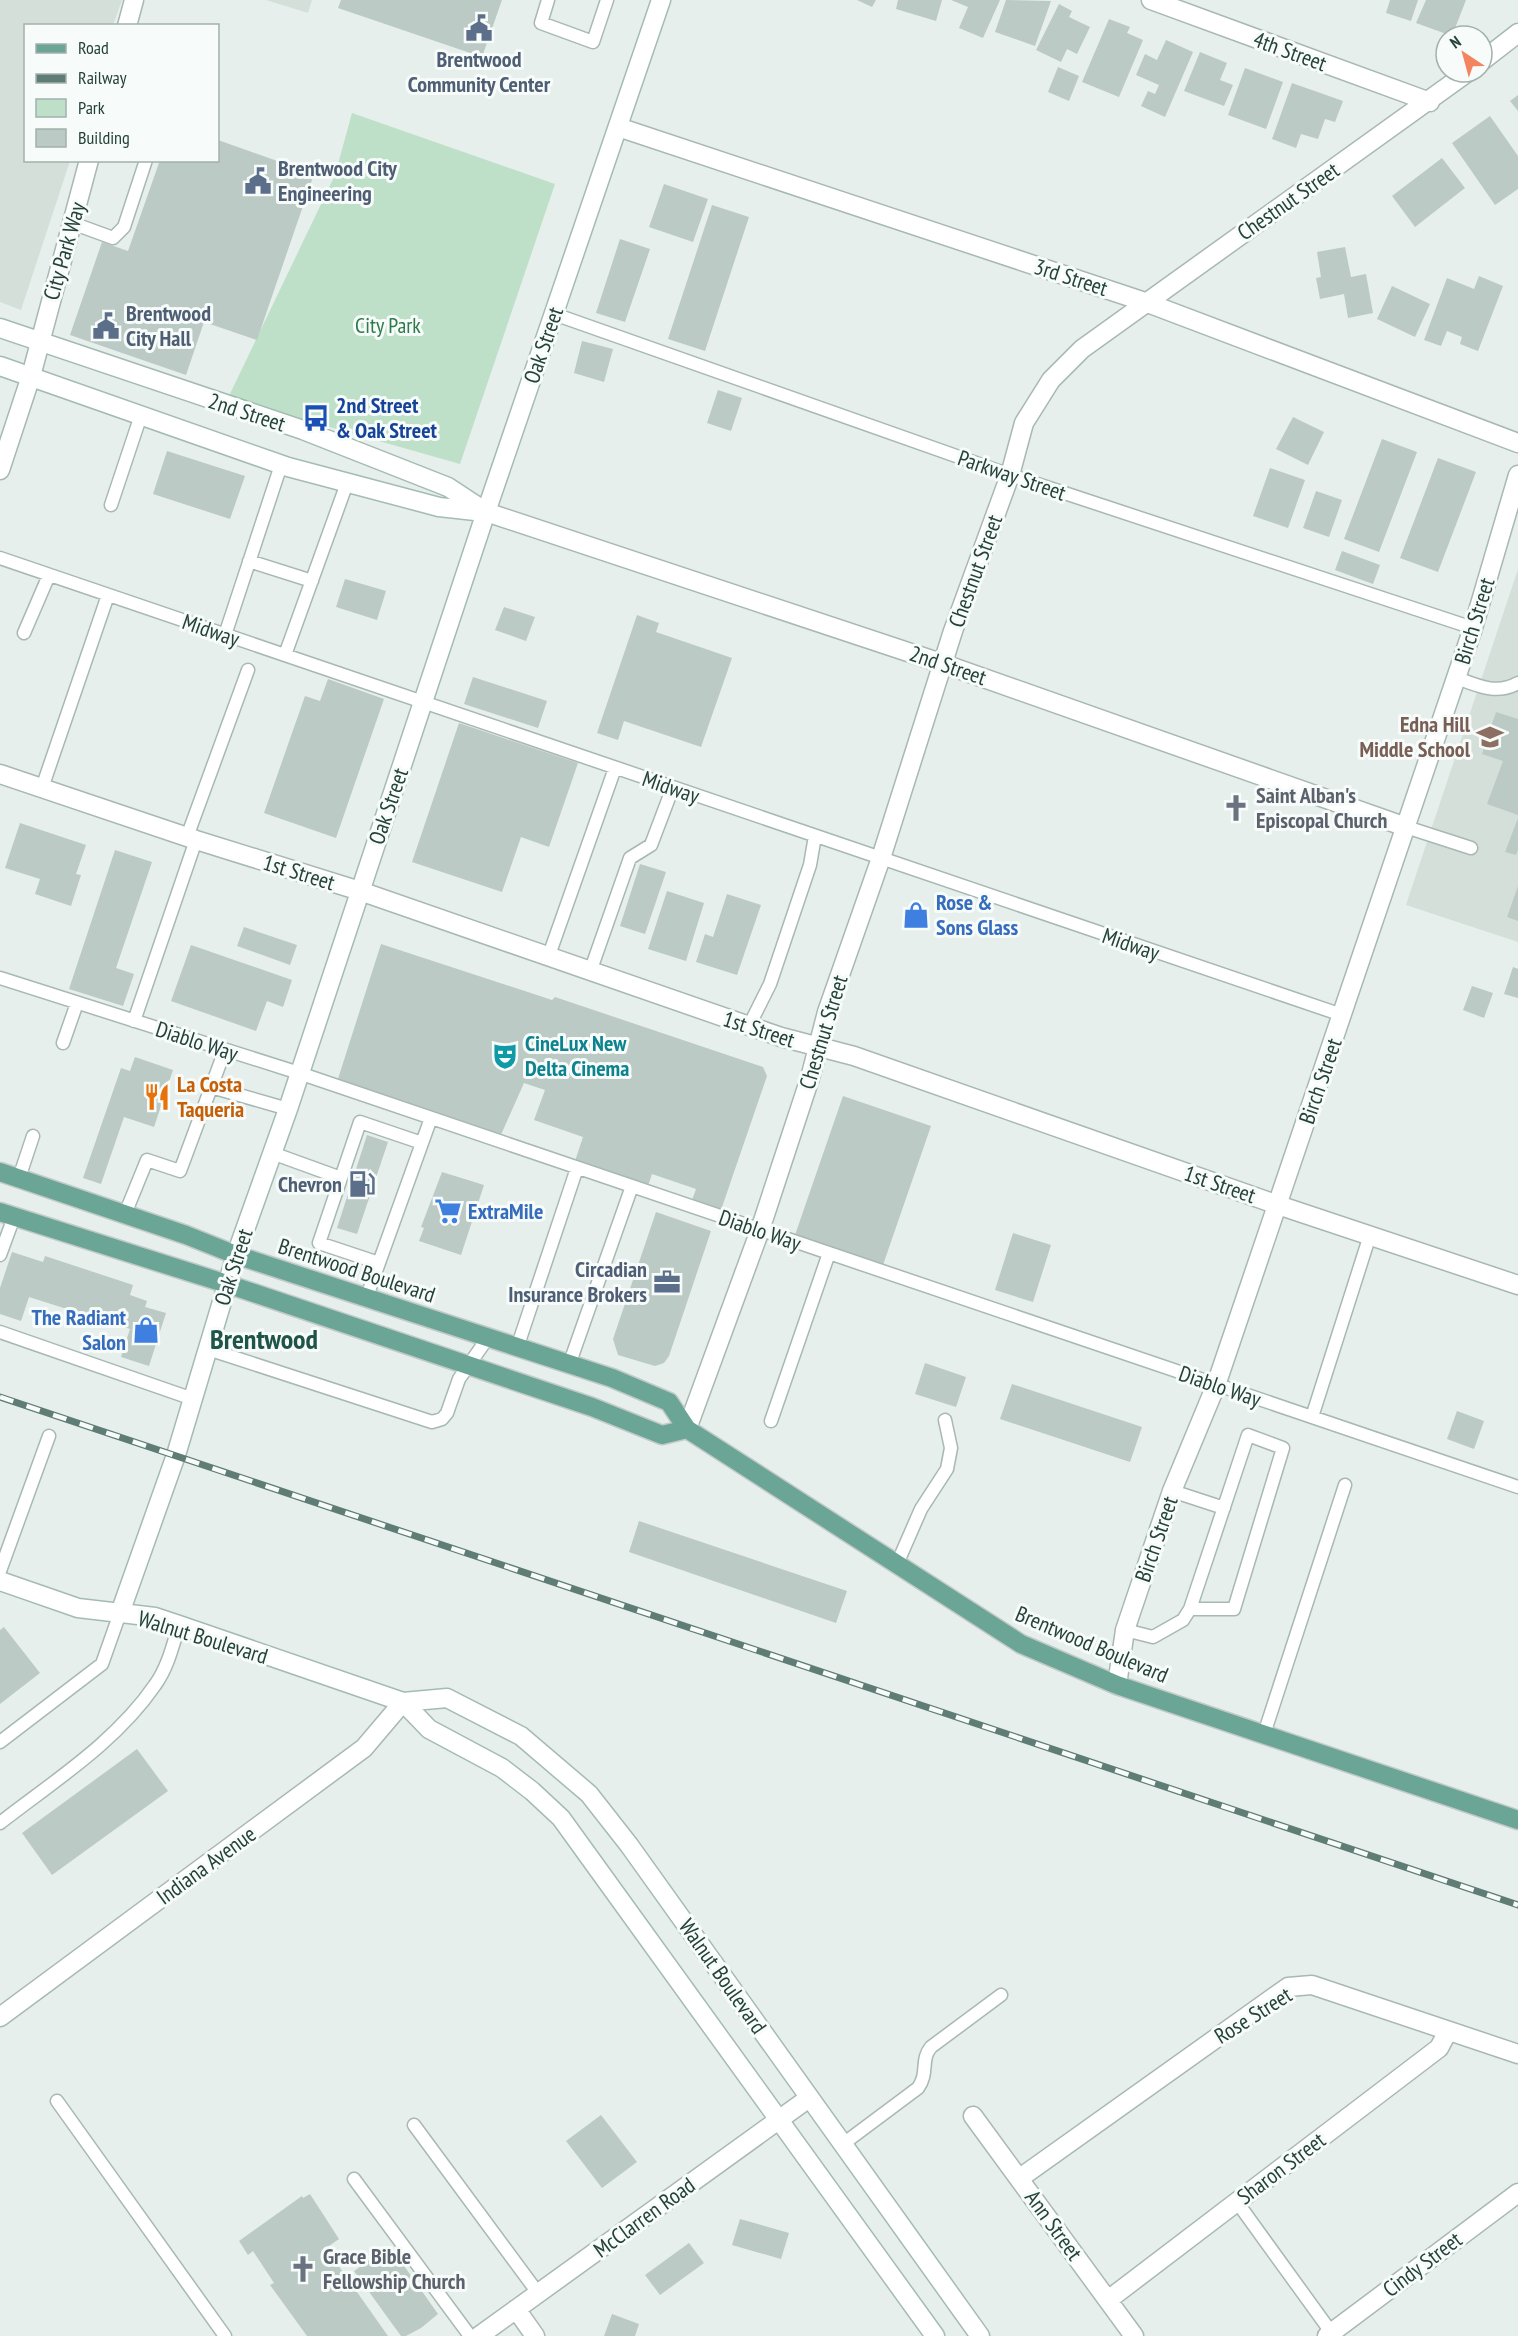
<svg xmlns="http://www.w3.org/2000/svg" width="1518" height="2336" viewBox="0 0 1518 2336" font-family="'PT Sans Narrow',sans-serif">
	<style>
		.built { fill: #d4dfda }
		.green { fill: #bfe0c8 }
		.building { fill: #bbcac4 }
		.lines { fill: none; stroke-linecap: round; stroke-linejoin: round }
		.lane-casing { stroke: #a8b8b2; stroke-width: 15 }
		.street-casing { stroke: #a8b8b2; stroke-width: 21 }
		.secondary-casing { stroke: #a4bbb3; stroke-width: 21 }
		.primary-casing { stroke: #c2cac8; stroke-width: 21 }
		.lane { stroke: #fff; stroke-width: 12 }
		.street { stroke: #fff; stroke-width: 18 }
		.secondary { stroke: #fff; stroke-width: 18 }
		.primary { stroke: #6aa596; stroke-width: 18 }
		.rail-casing { stroke: #5f7d75; stroke-width: 7 }
		.rail { stroke: #f7fbf9; stroke-width: 4.5; stroke-dasharray: 14; stroke-linecap: butt }
		.labels { text-anchor: middle; stroke-width: 6; stroke-linejoin: round; paint-order: stroke }
		.street-label { font-size: 22px; fill: #24423a; stroke: #f7fbf9 }
		.service-label { font-size: 22px; font-weight: bold; fill: #4e5e75; stroke: #f7fbf9; text-anchor: start }
		.park-label { font-size: 22px; fill: #2d7a4b; stroke: #f7fbf9 }
		.transit-label { font-size: 22px; font-weight: bold; fill: #164399; stroke: #f7fbf9; text-anchor: start }
		.education-label { font-size: 22px; font-weight: bold; fill: #785e54; stroke: #f7fbf9; text-anchor: end }
		.worship-label { font-size: 22px; font-weight: bold; fill: #5b616d; stroke: #f7fbf9; text-anchor: start }
		.shop-label { font-size: 22px; font-weight: bold; fill: #366cbe; stroke: #f7fbf9; text-anchor: start }
		.culture-label { font-size: 22px; font-weight: bold; fill: #0d838f; stroke: #f7fbf9; text-anchor: start }
		.food-label { font-size: 22px; font-weight: bold; fill: #c56008; stroke: #f7fbf9; text-anchor: start }
		.district-label { font-size: 28px; font-weight: bold; fill: #1f5548; stroke: #f7fbf9 }
	</style>
	<rect width="100%" height="100%" fill="#e6efeb"/>
	<path class="built" d="M0 0H122L113 25 26 26V160L70 161 21 310 0 302Z
		M266 0H312L308 13Z
		M1518 569V942L1406 905Z"/>
	<path class="green" d="M352 113 555 184 460 464 228 398 335 175Z"/>
	<path class="building" d="M341 0H502L482 57 338 8Z
		M857 0H876L872 7Z
		M898 0H942L936 21 896 9Z
		M951 0H1000L983 38 959 28 968 7Z
		M1006 0 1051 1 1035 46 995 32Z
		M1390 0H1418L1411 21 1386 13Z
		M1426 0H1466L1452 36 1416 23Z
		M1059 4 1072 11 1069 17 1090 27 1077 54 1067 49 1061 62 1036 50Z
		M1109 19 1130 27 1127 33 1143 40 1119 97 1082 82Z
		M1166 40 1193 52 1165 117 1141 106 1148 91 1155 94 1159 85 1136 75 1145 54 1157 60Z
		M1200 52 1227 63 1220 80 1233 85 1224 106 1184 91Z
		M1058 67 1079 76 1069 101 1048 92Z
		M1245 68 1283 82 1266 129 1228 115Z
		M1292 83 1343 101 1335 122 1325 119 1318 139 1301 134 1296 148 1272 139Z
		M1518 95V111L1510 101Z
		M1490 116 1518 156V189L1495 205 1452 143Z
		M218 140 314 174 257 340 204 322 186 375 70 335 102 242 128 251 160 160H218Z
		M1442 158 1465 188 1415 227 1392 196Z
		M664 184 708 199 693 242 649 227Z
		M712 205 749 217 705 351 668 339Z
		M620 239 650 249 625 322 596 313Z
		M1345 247 1351 277 1366 274 1373 313 1348 318 1344 294 1320 299 1316 278 1321 277 1317 252Z
		M1479 276 1503 286 1478 351 1460 344 1462 337 1447 331 1441 346 1424 340 1447 278 1474 289Z
		M1392 286 1430 304 1415 337 1377 319Z
		M582 341 613 349 604 382 574 373Z
		M718 390 742 398 731 431 707 423Z
		M1293 417 1324 432 1308 465 1276 449Z
		M1382 439 1417 452 1379 552 1344 539Z
		M167 451 245 476 230 519 153 494Z
		M1438 458 1476 472 1438 572 1400 558Z
		M1270 468 1305 480 1288 528 1253 516Z
		M1316 491 1342 500 1329 537 1303 528Z
		M1342 551 1380 565 1373 584 1335 570Z
		M345 579 386 591 377 620 336 607Z
		M504 607 535 617 526 641 495 630Z
		M637 615 659 623 656 632 732 658 701 747 624 721 618 740 597 733Z
		M473 677 547 701 538 728 464 704Z
		M328 679 384 699 336 838 264 813 305 696 320 701Z
		M1496 712 1518 719V815L1487 804 1503 761 1482 754Z
		M459 723 578 763 549 847 521 837 502 892 412 862Z
		M1518 818V850L1516 855 1505 852Z
		M20 823 86 845 76 874 81 875 71 906 35 894 40 879 5 868Z
		M115 850 152 862 116 968 134 974 123 1006 69 989Z
		M640 864 666 872 645 934 620 926Z
		M1518 886V921L1507 917Z
		M667 891 704 903 686 961 648 949Z
		M727 894 761 905 737 975 696 962 705 934 713 937Z
		M244 927 297 945 290 965 237 946Z
		M381 944 552 1000 555 997 763 1067 767 1076 721 1210 692 1200 696 1189 652 1174 648 1186 575 1161 583 1137 534 1120 545 1090 524 1083 500 1137 458 1120 337 1082Z
		M191 945 292 980 283 1007 267 1001 256 1031 171 1001Z
		M1513 967 1518 969V998L1504 994Z
		M1472 986 1493 993 1484 1018 1463 1010Z
		M135 1057 173 1070 154 1127 124 1117 101 1184 83 1178 121 1068 130 1071Z
		M843 1096 931 1126 883 1265 795 1235Z
		M367 1135 388 1142 357 1234 337 1228Z
		M442 1172 484 1185 461 1255 419 1241 424 1228 421 1227Z
		M656 1212 711 1231 669 1356 664 1363 655 1366 618 1355 613 1339Z
		M1013 1233 1051 1245 1033 1302 995 1290Z
		M12 1252 43 1262 45 1256 133 1285 130 1295 147 1301 145 1307 166 1313 149 1366 121 1357 130 1329 29 1297 21 1321 0 1314V1288Z
		M925 1363 966 1377 956 1407 915 1394Z
		M1012 1384 1142 1427 1130 1462 1000 1419Z
		M1457 1411 1484 1421 1474 1449 1447 1439Z
		M639 1521 847 1591 836 1623 629 1552Z
		M4 1627 40 1673 0 1704V1630Z
		M137 1749 168 1791 52 1875 22 1833Z
		M601 2115 637 2162 602 2188 566 2141Z
		M310 2194 339 2239 326 2248 388 2336H307L270 2285 274 2283 253 2251 248 2255 239 2241 302 2196 303 2198Z
		M740 2219 789 2233 781 2259 732 2245Z
		M689 2243 704 2263 660 2295 645 2275Z
		M390 2246 438 2314 421 2328 406 2336H401L354 2271Z
		M612 2314 639 2324 635 2336H604Z"/>
	<g class="lines">
		<defs>
			<path id="lane" d="M548 0 541 23 593 42 607 0
				M72 223 113 238 124 227 146 160
				M554 314 1010 475 1473 628
				M111 505 141 415
				M0 558 1342 1015
				M249 561 312 581
				M24 633 49 575
				M225 635 281 465
				M285 655 347 483
				M1457 678C1478 686 1497 695 1518 683
				M42 788 108 595
				M1406 827 1471 848
				M187 837 248 670
				M548 958 615 768
				M590 972 630 858 651 845 673 787
				M0 978 299 1073 1518 1487
				M134 1021 196 840
				M749 1026 770 984 810 865 815 836
				M63 1043 77 1003
				M211 1087 288 1109
				M272 1153 341 1178 360 1122 422 1143
				M19 1178 33 1136
				M341 1178 319 1243 379 1263
				M125 1214 147 1160 180 1171 225 1050
				M0 1255 14 1217
				M366 1299 431 1118
				M0 1332 193 1399
				M517 1348 577 1168
				M208 1349 432 1422 442 1419 447 1413 459 1379 487 1339
				M569 1365 632 1186
				M1312 1417 1370 1235
				M771 1421 829 1253
				M1172 1491 1224 1508
				M897 1564 921 1509 947 1469 951 1448 945 1420
				M0 1571 49 1436
				M1125 1630 1153 1637 1183 1620 1190 1609 1248 1435 1283 1448 1234 1609H1190
				M1264 1734 1345 1485
				M0 1742 102 1664 120 1613
				M0 1823C54 1781 116 1742 155 1685 168 1667 173 1645 179 1625
				M57 2101 225 2336
				M414 2125 538 2293
				M843 2144 918 2088C929 2073 920 2060 931 2047L1001 1995
				M354 2179 470 2336
				M1237 2202 1331 2332"/>
			<path id="street" d="M1151 0 1430 102
				M127 26 134 0
				M1482 61 1518 33
				M618 127 1145 302 1518 443
				M0 470 31 376 89 160
				M486 512 944 664 1406 827
				M0 774 196 840 360 891 781 1037 854 1056 1278 1205 1518 1285
				M687 1429 760 1230 810 1078 827 1012 881 858 953 631 1010 475 1024 423 1051 380 1082 349 1468 72
				M1117 1685 1125 1630 1172 1491 1216 1385 1473 628 1518 475
				M0 2017 364 1748 403 1702
				M973 2116 1134 2336
				M1020 2178 1288 1987 1312 1985 1518 2054
				M1108 2300 1439 2048 1448 2031
				M516 2309 535 2336
				M479 2336 809 2098
				M1327 2336 1518 2193"/>
			<path id="secondary" d="M0 328 303 430 448 487 486 512
				M0 366 288 467 439 507 484 512
				M0 1581 78 1608 155 1617 179 1625 403 1702 447 1698 521 1736 589 1794 629 1845 980 2336
				M120 1613 176 1455 236 1255 288 1109 486 512 661 0
				M403 1702 429 1729 502 1768 532 1791 561 1818 935 2336"/>
			<path id="primary" d="M0 1172 186 1235 236 1255 612 1378 669 1402 687 1429 1021 1644 1117 1685 1518 1820
				M0 1212 227 1284 592 1407 662 1435 687 1429"/>
		</defs>
		<use href="#lane" class="lane-casing"/>
		<use href="#street" class="street-casing"/>
		<use href="#secondary" class="secondary-casing"/>
		<use href="#primary" class="primary-casing"/>
		<use href="#lane" class="lane"/>
		<use href="#street" class="street"/>
		<use href="#secondary" class="secondary"/>
		<use href="#primary" class="primary"/>
		<defs>
			<path id="rail" d="M0 1397 1518 1905"/>
		</defs>
		<use href="#rail" class="rail-casing"/>
		<use href="#rail" class="rail"/>
	</g>
	<defs>
		<symbol id="civic-bare" viewBox="-9 -9 18 18"><path d="M-.6-6.5H3V-4.5H.6V-3L4-1V1h2V6H-6V1h2V-1L-.6-3ZM-1.2 2.5V6h2.4V2.5Z" fill="#5c6f8a" stroke="#f7fbf9" stroke-width="2.5" paint-order="stroke"/></symbol>
		<symbol id="bus-bare" viewBox="-9 -9 18 18"><path d="M-5-6H5V4H4V6H2V4H-2V6H-4V4H-5ZM-3.5-4V0h7V-4ZM-3.5 1.2v1.5H-2V1.2ZM2 1.2v1.5H3.5V1.2Z" fill="#1a4fb4" stroke="#f7fbf9" stroke-width="2.5" paint-order="stroke"/></symbol>
		<symbol id="school-bare" viewBox="-9 -9 18 18"><path d="M0-5L7-2L0 1L-7-2ZM-4 1L0 2.5L4 1V4Q0 6-4 4Z" fill="#8d6e63" stroke="#f7fbf9" stroke-width="2.5" paint-order="stroke"/></symbol>
		<symbol id="church-bare" viewBox="-9 -9 18 18"><path d="M-1.2-6h2.4v3.5h3.3v2.4h-3.3V6h-2.4V-.1h-3.3v-2.4h3.3Z" fill="#6b7280" stroke="#f7fbf9" stroke-width="2.5" paint-order="stroke"/></symbol>
		<symbol id="shop-bare" viewBox="-9 -9 18 18"><path d="M-5-2.5h2.3a2.7 3.5 0 0 1 5.4 0H5L5.5 6h-11ZM-1.5-2.5h3a1.5 2.3 0 0 0-3 0Z" fill="#3f7fe0" stroke="#f7fbf9" stroke-width="2.5" paint-order="stroke"/></symbol>
		<symbol id="theatre-bare" viewBox="-9 -9 18 18"><path d="M-5-5.5Q0-4 5-5.5V0Q5 5 0 6Q-5 5-5 0ZM-3.3-2.5H-1v1.5H-3.3ZM1-2.5H3.3v1.5H1ZM-2.8 1Q0 5.5 2.8 1Z" fill="#0f9aa8" stroke="#f7fbf9" stroke-width="2.5" paint-order="stroke"/></symbol>
		<symbol id="restaurant-bare" viewBox="-9 -9 18 18"><path d="M-5-6h1v4h1v-4h1v4h1v-4h1v5L-1.5 .5V6h-2V.5L-5-1ZM5-6V6H3V1.5H1.5Q1.5-4 5-6Z" fill="#e8710a" stroke="#f7fbf9" stroke-width="2.5" paint-order="stroke"/></symbol>
		<symbol id="fuel-bare" viewBox="-9 -9 18 18"><path d="M-5.5-6h7V0h2V4h1.3V-2.5L3-4.5l.8-.8L6-3V5H2.5V1h-1V6h-7ZM-4.2-4.7v3.2H.2V-4.7Z" fill="#5c6f8a" stroke="#f7fbf9" stroke-width="2.5" paint-order="stroke"/></symbol>
		<symbol id="supermarket-bare" viewBox="-9 -9 18 18"><path d="M-6-5.5h2.5l.6 2H6L4.5 2H-2.5L-4.4-4H-6ZM-1.5 3.2a1.3 1.3 0 1 0 .1 0ZM3 3.2a1.3 1.3 0 1 0 .1 0Z" fill="#3f7fe0" stroke="#f7fbf9" stroke-width="2.5" paint-order="stroke"/></symbol>
		<symbol id="office-bare" viewBox="-9 -9 18 18"><path d="M-6-3h4V-5.5h4V-3h4V5H-6ZM-1-4.5V-3h2v-1.5ZM-6 0V1H6V0Z" fill="#5c6f8a" stroke="#f7fbf9" stroke-width="2.5" paint-order="stroke"/></symbol>
	</defs>
	<g fill-rule="evenodd">
		<use href="#civic-bare" x="460" y="9" width="38" height="38"/>
		<use href="#civic-bare" x="239" y="162" width="38" height="38"/>
		<use href="#civic-bare" x="87" y="307" width="38" height="38"/>
		<use href="#bus-bare" x="297" y="399" width="38" height="38"/>
		<use href="#school-bare" x="1471" y="718" width="38" height="38"/>
		<use href="#church-bare" x="1217" y="789" width="38" height="38"/>
		<use href="#shop-bare" x="897" y="896" width="38" height="38"/>
		<use href="#theatre-bare" x="486" y="1037" width="38" height="38"/>
		<use href="#restaurant-bare" x="138" y="1078" width="38" height="38"/>
		<use href="#fuel-bare" x="343" y="1165" width="38" height="38"/>
		<use href="#supermarket-bare" x="429" y="1192" width="38" height="38"/>
		<use href="#office-bare" x="648" y="1263" width="38" height="38"/>
		<use href="#shop-bare" x="127" y="1311" width="38" height="38"/>
		<use href="#church-bare" x="284" y="2250" width="38" height="38"/>
	</g>
	<g class="labels">
		<g class="street-label">
			<text transform="translate(1290 51) rotate(20)" y="8">4th Street</text>
			<text transform="translate(1288 201) rotate(-35)" y="8">Chestnut Street</text>
			<text transform="translate(64 251) rotate(-74)" y="8">City Park Way</text>
			<text transform="translate(1071 277) rotate(18)" y="8">3rd Street</text>
			<text transform="translate(543 345) rotate(-71)" y="8">Oak Street</text>
			<text transform="translate(247 412) rotate(18)" y="8">2nd Street</text>
			<text transform="translate(1012 475) rotate(19)" y="8">Parkway Street</text>
			<text transform="translate(975 571) rotate(-70)" y="8">Chestnut Street</text>
			<text transform="translate(1474 621) rotate(-73)" y="8">Birch Street</text>
			<text transform="translate(211 630) rotate(19)" y="8">Midway</text>
			<text transform="translate(948 665) rotate(19)" y="8">2nd Street</text>
			<text transform="translate(671 787) rotate(19)" y="8">Midway</text>
			<text transform="translate(388 806) rotate(-71)" y="8">Oak Street</text>
			<text transform="translate(299 872) rotate(17)" y="8">1st Street</text>
			<text transform="translate(1131 944) rotate(19)" y="8">Midway</text>
			<text transform="translate(759 1029) rotate(18)" y="8">1st Street</text>
			<text transform="translate(823 1032) rotate(-73)" y="8">Chestnut Street</text>
			<text transform="translate(197 1041) rotate(18)" y="8">Diablo Way</text>
			<text transform="translate(1320 1081) rotate(-71)" y="8">Birch Street</text>
			<text transform="translate(1220 1184) rotate(19)" y="8">1st Street</text>
			<text transform="translate(760 1230) rotate(19)" y="8">Diablo Way</text>
			<text transform="translate(233 1267) rotate(-72)" y="8">Oak Street</text>
			<text transform="translate(357 1270) rotate(18)" y="8">Brentwood Boulevard</text>
			<text transform="translate(1220 1386) rotate(19)" y="8">Diablo Way</text>
			<text transform="translate(1156 1539) rotate(-71)" y="8">Birch Street</text>
			<text transform="translate(203 1637) rotate(17)" y="8">Walnut Boulevard</text>
			<text transform="translate(1092 1644) rotate(23)" y="8">Brentwood Boulevard</text>
			<text transform="translate(206 1865) rotate(-36)" y="8">Indiana Avenue</text>
			<text transform="translate(723 1976) rotate(55)" y="8">Walnut Boulevard</text>
			<text transform="translate(1253 2015) rotate(-32)" y="8">Rose Street</text>
			<text transform="translate(1281 2168) rotate(-37)" y="8">Sharon Street</text>
			<text transform="translate(644 2217) rotate(-36)" y="8">McClarren Road</text>
			<text transform="translate(1054 2225) rotate(54)" y="8">Ann Street</text>
			<text transform="translate(1422 2264) rotate(-37)" y="8">Cindy Street</text>
		</g>
		<g class="service-label">
			<text x="479" y="67" text-anchor="middle">Brentwood<tspan x="479" dy="25">Community Center</tspan></text>
			<text x="278" y="176">Brentwood City<tspan x="278" dy="25">Engineering</tspan></text>
			<text x="126" y="321">Brentwood<tspan x="126" dy="25">City Hall</tspan></text>
			<text x="342" y="1192" text-anchor="end">Chevron</text>
			<text x="647" y="1277" text-anchor="end">Circadian<tspan x="647" dy="25">Insurance Brokers</tspan></text>
		</g>
		<g class="park-label">
			<text x="388" y="333">City Park</text>
		</g>
		<g class="transit-label">
			<text x="336" y="413">2nd Street<tspan x="336" dy="25">&amp; Oak Street</tspan></text>
		</g>
		<g class="education-label">
			<text x="1470" y="732">Edna Hill<tspan x="1470" dy="25">Middle School</tspan></text>
		</g>
		<g class="worship-label">
			<text x="1256" y="803">Saint Alban's<tspan x="1256" dy="25">Episcopal Church</tspan></text>
			<text x="323" y="2264">Grace Bible<tspan x="323" dy="25">Fellowship Church</tspan></text>
		</g>
		<g class="shop-label">
			<text x="936" y="910">Rose &amp;<tspan x="936" dy="25">Sons Glass</tspan></text>
			<text x="468" y="1219">ExtraMile</text>
			<text x="126" y="1325" text-anchor="end">The Radiant<tspan x="126" dy="25">Salon</tspan></text>
		</g>
		<g class="culture-label">
			<text x="525" y="1051">CineLux New<tspan x="525" dy="25">Delta Cinema</tspan></text>
		</g>
		<g class="food-label">
			<text x="177" y="1092">La Costa<tspan x="177" dy="25">Taqueria</tspan></text>
		</g>
		<g class="district-label">
			<text x="264" y="1349">Brentwood</text>
		</g>
	</g>
	<rect x="24" y="24" width="195" height="138" fill="#f7fbf9" stroke="#a3b1ad" stroke-width="1.5"/>
	<rect x="36" y="44" width="30" height="9" fill="#6aa596" stroke="#a3b1ad" stroke-width="1.5"/>
	<text x="78" y="54" font-size="18" fill="#24423a">Road</text>
	<rect x="36" y="74" width="30" height="9" fill="#5f7d75" stroke="#a3b1ad" stroke-width="1.5"/>
	<text x="78" y="84" font-size="18" fill="#24423a">Railway</text>
	<rect x="36" y="99" width="30" height="18" fill="#bfe0c8" stroke="#a3b1ad" stroke-width="1.5"/>
	<text x="78" y="114" font-size="18" fill="#24423a">Park</text>
	<rect x="36" y="129" width="30" height="18" fill="#bbcac4" stroke="#a3b1ad" stroke-width="1.5"/>
	<text x="78" y="144" font-size="18" fill="#24423a">Building</text>
	<g transform="translate(1464 54) rotate(324)"><circle r="28" fill="#f7fbf9" stroke="#a3b1ad" stroke-width="1.5"/>
	<path d="M0-4.5L10 22L0 15L-10 22Z" fill="#f4845f"/>
	<text y="-9" font-size="16" font-weight="bold" text-anchor="middle" fill="#24423a">N</text>
	</g>
</svg>
